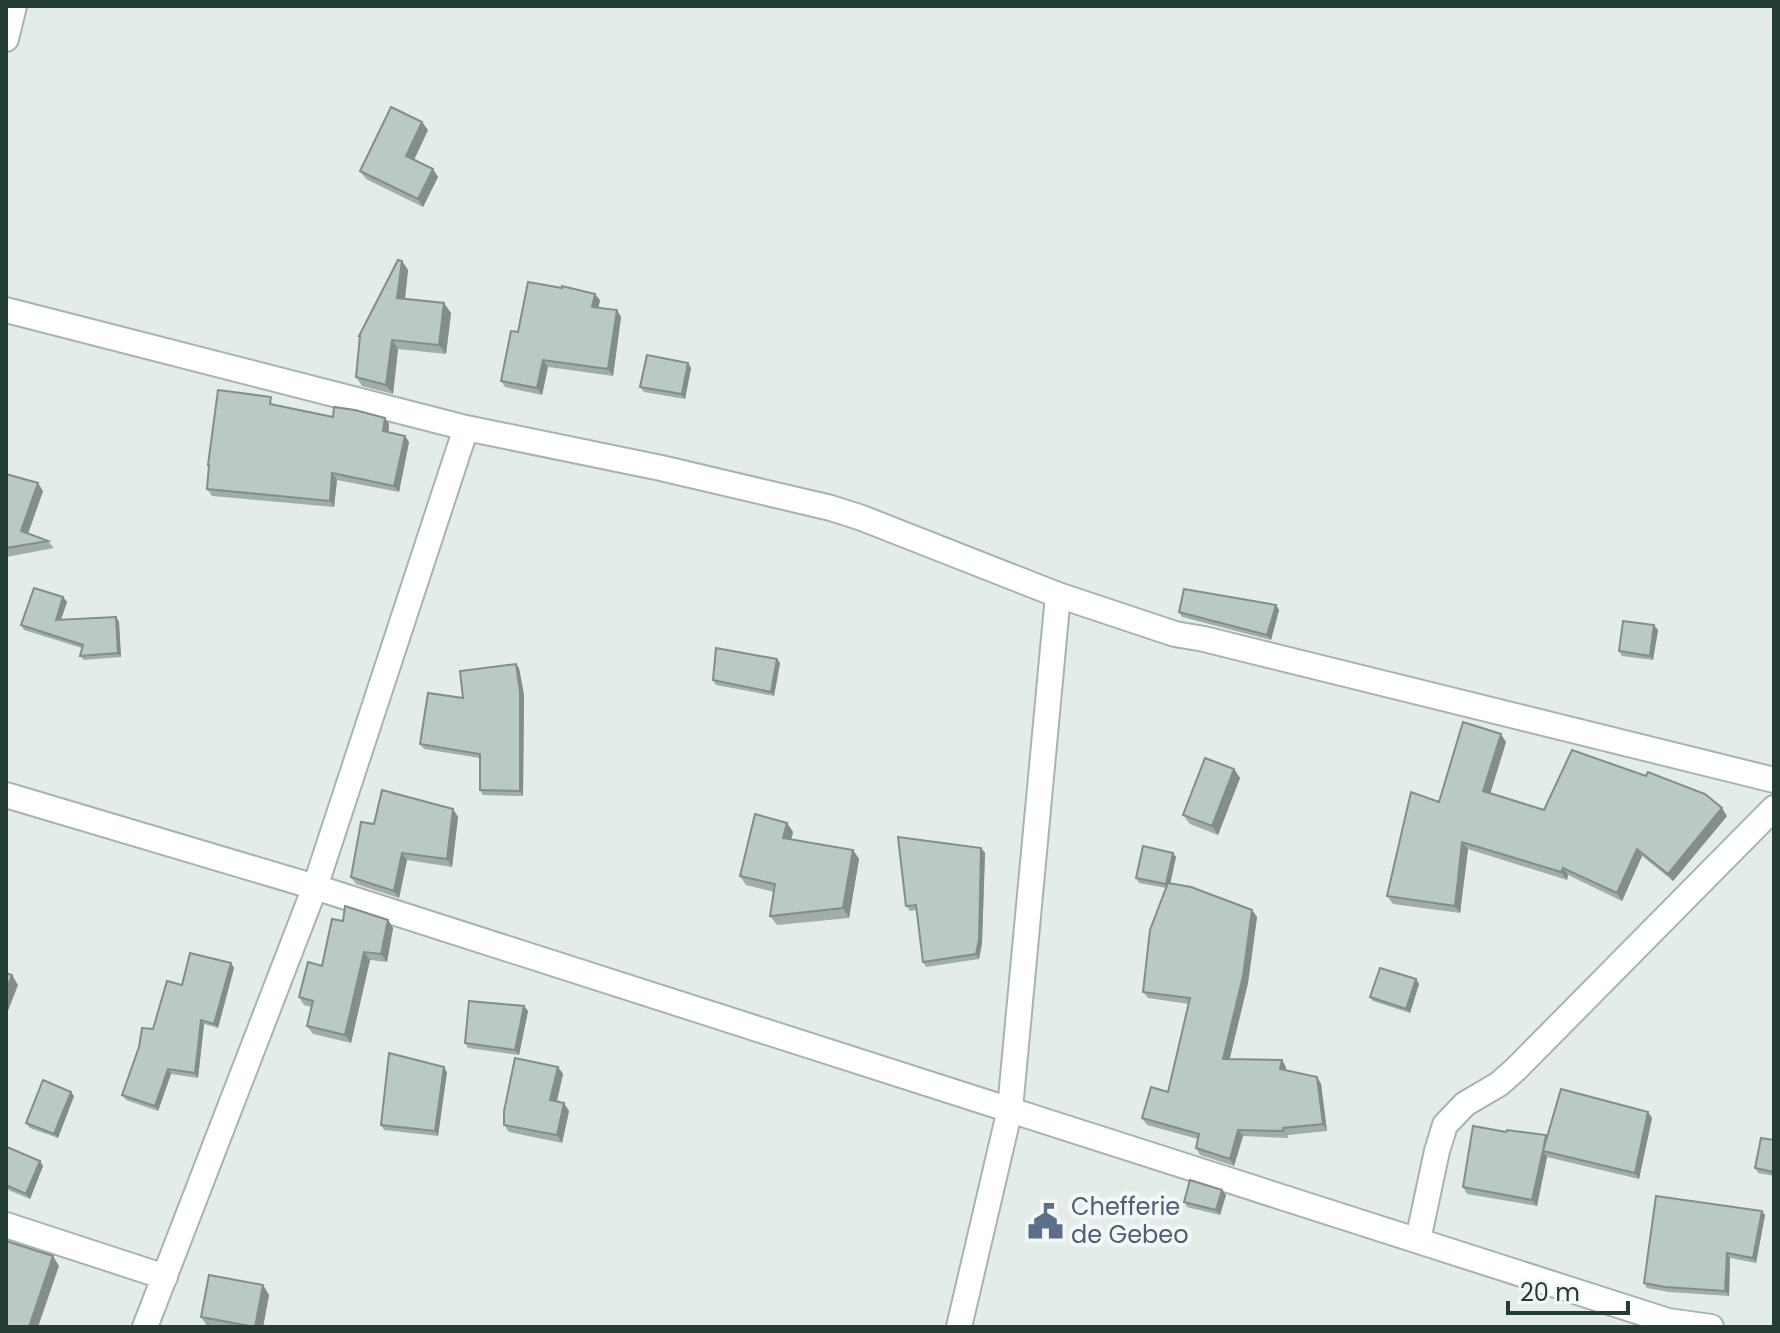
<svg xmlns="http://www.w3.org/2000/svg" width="1780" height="1333" viewBox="0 0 1780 1333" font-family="Poppins,sans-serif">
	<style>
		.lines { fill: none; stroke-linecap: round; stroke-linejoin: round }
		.minor-casing { stroke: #a6b4af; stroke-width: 28 }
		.tertiary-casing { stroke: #a6b4af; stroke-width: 28 }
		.minor { stroke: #fff; stroke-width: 24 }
		.tertiary { stroke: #fff; stroke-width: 24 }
		.wall { fill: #a1ada9 }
		.shaded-wall { fill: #838d89 }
		.building { fill: #bbc9c4; stroke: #838d89; stroke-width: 2 }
		.labels { text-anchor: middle; stroke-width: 8; stroke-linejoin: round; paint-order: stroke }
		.service-label { font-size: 24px; fill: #4e5e75; stroke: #f3f8f6; text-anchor: start }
	</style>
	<rect width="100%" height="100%" fill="#e3ece8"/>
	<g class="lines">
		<defs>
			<path id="minor" d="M6 39 14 6
				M6 310 466 428
				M6 1225 165 1277
				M1418 1240 1437 1151 1445 1125 1465 1104 1499 1084 1516 1069 1774 808
				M145 1327 315 887 466 428 661 468 831 508 862 518 1058 595 1175 634 1204 639 1774 780
				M959 1327 1010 1109 1058 595"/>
			<path id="tertiary" d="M6 795 315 887 1668 1321 1711 1327"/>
		</defs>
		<use href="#minor" class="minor-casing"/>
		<use href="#tertiary" class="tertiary-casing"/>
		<use href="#minor" class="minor"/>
		<use href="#tertiary" class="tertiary"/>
	</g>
	<path class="wall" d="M428 130 414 160 433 169 438 177 423 207 366 179 360 171Z
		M402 261 408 270 405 299 451 313 446 354 398 349 393 394 362 386 356 377 360 338 359 336Z
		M600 300 598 308 617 310 621 317 613 376 548 367 542 395 505 387 501 381Z
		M688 363 691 368 685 399 644 392 640 387Z
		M276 404V405L333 417 385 418 389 424 388 433 405 436 409 442 399 492 337 480 334 507 212 496 207 489 209 466 208 465Z
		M6 474 43 491 28 534 48 541 54 548 6 557Z
		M63 597 67 602 61 620 116 617 119 622 121 657 84 660 80 656 82 648 24 630 21 625Z
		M1276 605 1279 610 1271 640 1182 617 1179 612Z
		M1658 630 1653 660 1622 656 1619 651Z
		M777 659 780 663 774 696 716 685 713 680Z
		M519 668 524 695 523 796 483 795 480 790V758L424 749 420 744 463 698Z
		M1506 742 1490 793 1544 810 1727 816 1673 881 1642 856 1622 901 1568 875 1567 880 1468 849 1460 913 1393 904 1387 896 1439 802Z
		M1234 769 1240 778 1218 835 1190 824 1183 815Z
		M453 809 458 817 452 867 407 860 399 898 356 884 351 877 374 824Z
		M787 823 793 832 791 840 853 850 859 859 849 918 777 925 770 916 774 892 746 885 740 876Z
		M981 848 985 853 982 943 979 959 926 967 923 962 916 910 910 911 906 906Z
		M1176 857 1170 884 1252 910 1257 917 1248 983 1229 1060 1286 1067V1071L1317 1077 1321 1084 1327 1131 1288 1135V1138L1243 1136 1234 1166 1200 1155 1196 1148 1198 1139 1147 1125 1142 1118 1168 1092 1189 1004 1148 998 1143 992 1166 888 1139 883 1136 878Z
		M388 920 393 928 387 962 370 960 351 1043 313 1034 307 1026 312 1007 304 1005 299 997 322 966 343 921Z
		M231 963 234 968 218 1028 204 1024 198 1078 171 1074 158 1111 126 1100 122 1095 153 1029Z
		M1416 979 1419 984 1410 1013 1373 1001 1370 997Z
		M524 1006 528 1011 519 1055 468 1048 465 1043Z
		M558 1067 563 1074 557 1102 569 1111 562 1143 509 1132 504 1125Z
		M447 1072 438 1136 384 1130 381 1125Z
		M74 1096 58 1138 30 1128 26 1123Z
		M1648 1112 1652 1118 1639 1179 1547 1157 1537 1206 1467 1194 1463 1187 1506 1132 1547 1137Z
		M1774 1140V1176L1758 1173 1755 1168Z
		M6 1150 40 1161 43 1166 30 1199 6 1189Z
		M1226 1195 1220 1215 1187 1207 1184 1202Z
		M1765 1215 1756 1263 1730 1258 1729 1296 1669 1292 1647 1288 1644 1283Z
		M263 1285 269 1295 263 1327H210L207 1326 201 1317Z"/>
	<path class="shaded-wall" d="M422 122 428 130 412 164 406 156Z
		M433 169 438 177 423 207 418 199Z
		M402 261 408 270 404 307 397 298Z
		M595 294 600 300 597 314 592 307Z
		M444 303 451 313 446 354 439 345Z
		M617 310 621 317 613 376 608 369Z
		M392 340 398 349 393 394 386 385Z
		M543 360 548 367 542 395 537 388Z
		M688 363 691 368 685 399 682 394Z
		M385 418 389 424 388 438 383 431Z
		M405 436 409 442 399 492 394 486Z
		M332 473 337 480 334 507 330 501Z
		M38 483 43 491 26 539 21 531Z
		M63 597 67 602 59 625 56 620Z
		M1276 605 1279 610 1271 640 1267 635Z
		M116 617 119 622 121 657 118 653Z
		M1654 625 1658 630 1653 660 1650 656Z
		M777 659 780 663 774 696 771 692Z
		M516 664 519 668 524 695 523 796 520 791Z
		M1501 734 1506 742 1489 798 1483 791Z
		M1234 769 1240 778 1218 835 1212 826Z
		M1722 808 1727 816 1673 881 1668 874Z
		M453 809 458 817 452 867 447 859Z
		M787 823 793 832 789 848 783 838Z
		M1462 842 1468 849 1460 913 1455 906Z
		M981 848 985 853 982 943 979 959 976 954Z
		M1637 849 1642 856 1622 901 1617 893Z
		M853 850 859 859 849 918 843 908Z
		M402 853 407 860 399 898 394 891Z
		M1173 853 1176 857 1169 889 1166 884Z
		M1563 868 1568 875 1567 880 1561 872Z
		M1252 910 1257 917 1248 983 1228 1066 1223 1059Z
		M388 920 393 928 387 962 381 954Z
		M364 952 370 960 351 1043 345 1035Z
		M231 963 234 968 218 1028 214 1024Z
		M12 975 18 985 6 1016V990Z
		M1416 979 1419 984 1410 1013 1406 1009Z
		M524 1006 528 1011 519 1055 515 1050Z
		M201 1020 204 1024 198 1078 195 1073Z
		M1282 1060 1286 1067 1285 1076 1280 1069Z
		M444 1067 447 1072 438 1136 435 1131Z
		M558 1067 563 1074 555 1108 550 1100Z
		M168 1069 171 1074 158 1111 155 1106Z
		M1317 1077 1321 1084 1327 1131 1323 1124Z
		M71 1092 74 1096 58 1138 54 1134Z
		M564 1103 569 1111 562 1143 557 1135Z
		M1648 1112 1652 1118 1639 1179 1635 1173Z
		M1238 1130 1243 1136 1234 1166 1230 1159Z
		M1543 1151 1547 1157 1537 1206 1532 1200Z
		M40 1161 43 1166 30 1199 26 1194Z
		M1222 1190 1226 1195 1220 1215 1216 1210Z
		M1762 1211 1765 1215 1756 1263 1753 1258Z
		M1727 1253 1730 1258 1729 1296 1725 1291Z
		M53 1256 59 1266 38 1327H29Z
		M263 1285 269 1295 263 1327H255Z"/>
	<path class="building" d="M391 107 422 122 406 156 433 169 418 199 360 171Z
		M398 260 402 261 397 298 444 303 439 345 392 340 386 385 356 377 360 336H359Z
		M528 282 562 288V286L595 294 592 307 617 310 608 369 543 360 537 388 501 381 511 331 518 332Z
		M647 355 688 363 682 394 640 387Z
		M218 390 271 397 270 404 333 417 334 407 355 410 385 418 383 431 405 436 394 486 332 473 330 501 207 489 209 465H208Z
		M6 474 38 483 21 531 48 541 6 548Z
		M34 588 63 597 56 620 116 617 118 653 80 656 83 645 21 625Z
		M1184 589 1276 605 1267 635 1179 612Z
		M1623 621 1654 625 1650 656 1619 651Z
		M716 648 777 659 771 692 713 680Z
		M516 664 520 691V791L480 790V754L420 744 428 693 463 698 460 671Z
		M1463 722 1501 734 1483 791 1544 810 1572 750 1646 776 1648 772 1705 794 1722 808 1668 874 1637 849 1617 893 1563 868 1561 872 1462 842 1455 906 1387 896 1411 792 1439 802Z
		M1205 758 1234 769 1212 826 1183 815Z
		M382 790 453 809 447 859 402 853 394 891 351 877 361 822 374 824Z
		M755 814 787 823 783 838 853 850 843 908 770 916 775 884 740 876Z
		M898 837 981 848 979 939 976 954 923 962 916 905 906 906Z
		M1143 846 1173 853 1166 884 1136 878Z
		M1168 883 1191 887 1252 910 1243 976 1223 1059 1282 1060 1280 1069 1317 1077 1323 1124 1283 1128V1131L1238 1130 1230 1159 1196 1148 1199 1134 1142 1118 1151 1087 1168 1092 1190 998 1143 992 1150 930Z
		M345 906 388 920 381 954 364 952 345 1035 307 1026 313 1001 299 997 308 962 322 966 332 919 343 921Z
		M190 953 231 963 214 1024 201 1020 195 1073 168 1069 155 1106 122 1095 139 1047 142 1028 153 1029 167 981 182 985Z
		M1380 968 1416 979 1406 1009 1370 997Z
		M6 973 12 975 6 990Z
		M469 1001 524 1006 515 1050 465 1043Z
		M389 1053 444 1067 435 1131 381 1125Z
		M515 1058 558 1067 550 1100 564 1103 557 1135 504 1125V1111Z
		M43 1080 71 1092 54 1134 26 1123Z
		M1561 1089 1648 1112 1635 1173 1543 1151 1532 1200 1463 1187 1473 1126 1506 1132 1507 1130 1546 1135 1543 1151Z
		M1761 1138 1774 1140V1172L1755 1168Z
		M7 1147 40 1161 26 1194 6 1185V1150Z
		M1190 1180 1222 1190 1216 1210 1184 1202Z
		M1656 1196 1762 1211 1753 1258 1727 1253 1725 1291 1665 1287 1644 1283Z
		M6 1241 53 1256 29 1327H30H6Z
		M209 1275 263 1285 255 1327 201 1317Z"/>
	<defs>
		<symbol id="civic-bare" viewBox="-9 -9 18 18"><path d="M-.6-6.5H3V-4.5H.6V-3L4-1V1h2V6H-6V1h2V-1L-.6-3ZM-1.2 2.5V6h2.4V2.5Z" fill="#5c6f8a" stroke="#f3f8f6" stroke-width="2.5" paint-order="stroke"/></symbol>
	</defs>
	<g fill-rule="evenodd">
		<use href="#civic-bare" x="1020" y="1196" width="51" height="51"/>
	</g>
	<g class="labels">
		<g class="service-label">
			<text x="1071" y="1215">Chefferie<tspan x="1071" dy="28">de Gebeo</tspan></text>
		</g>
	</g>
	<rect width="1780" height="1333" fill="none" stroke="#233c36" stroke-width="16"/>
	<path d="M1508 1301v12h120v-12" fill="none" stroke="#233c36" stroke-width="4"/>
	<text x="1520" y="1301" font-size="24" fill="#233c36" stroke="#f3f8f6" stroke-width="6" paint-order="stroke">20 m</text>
</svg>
